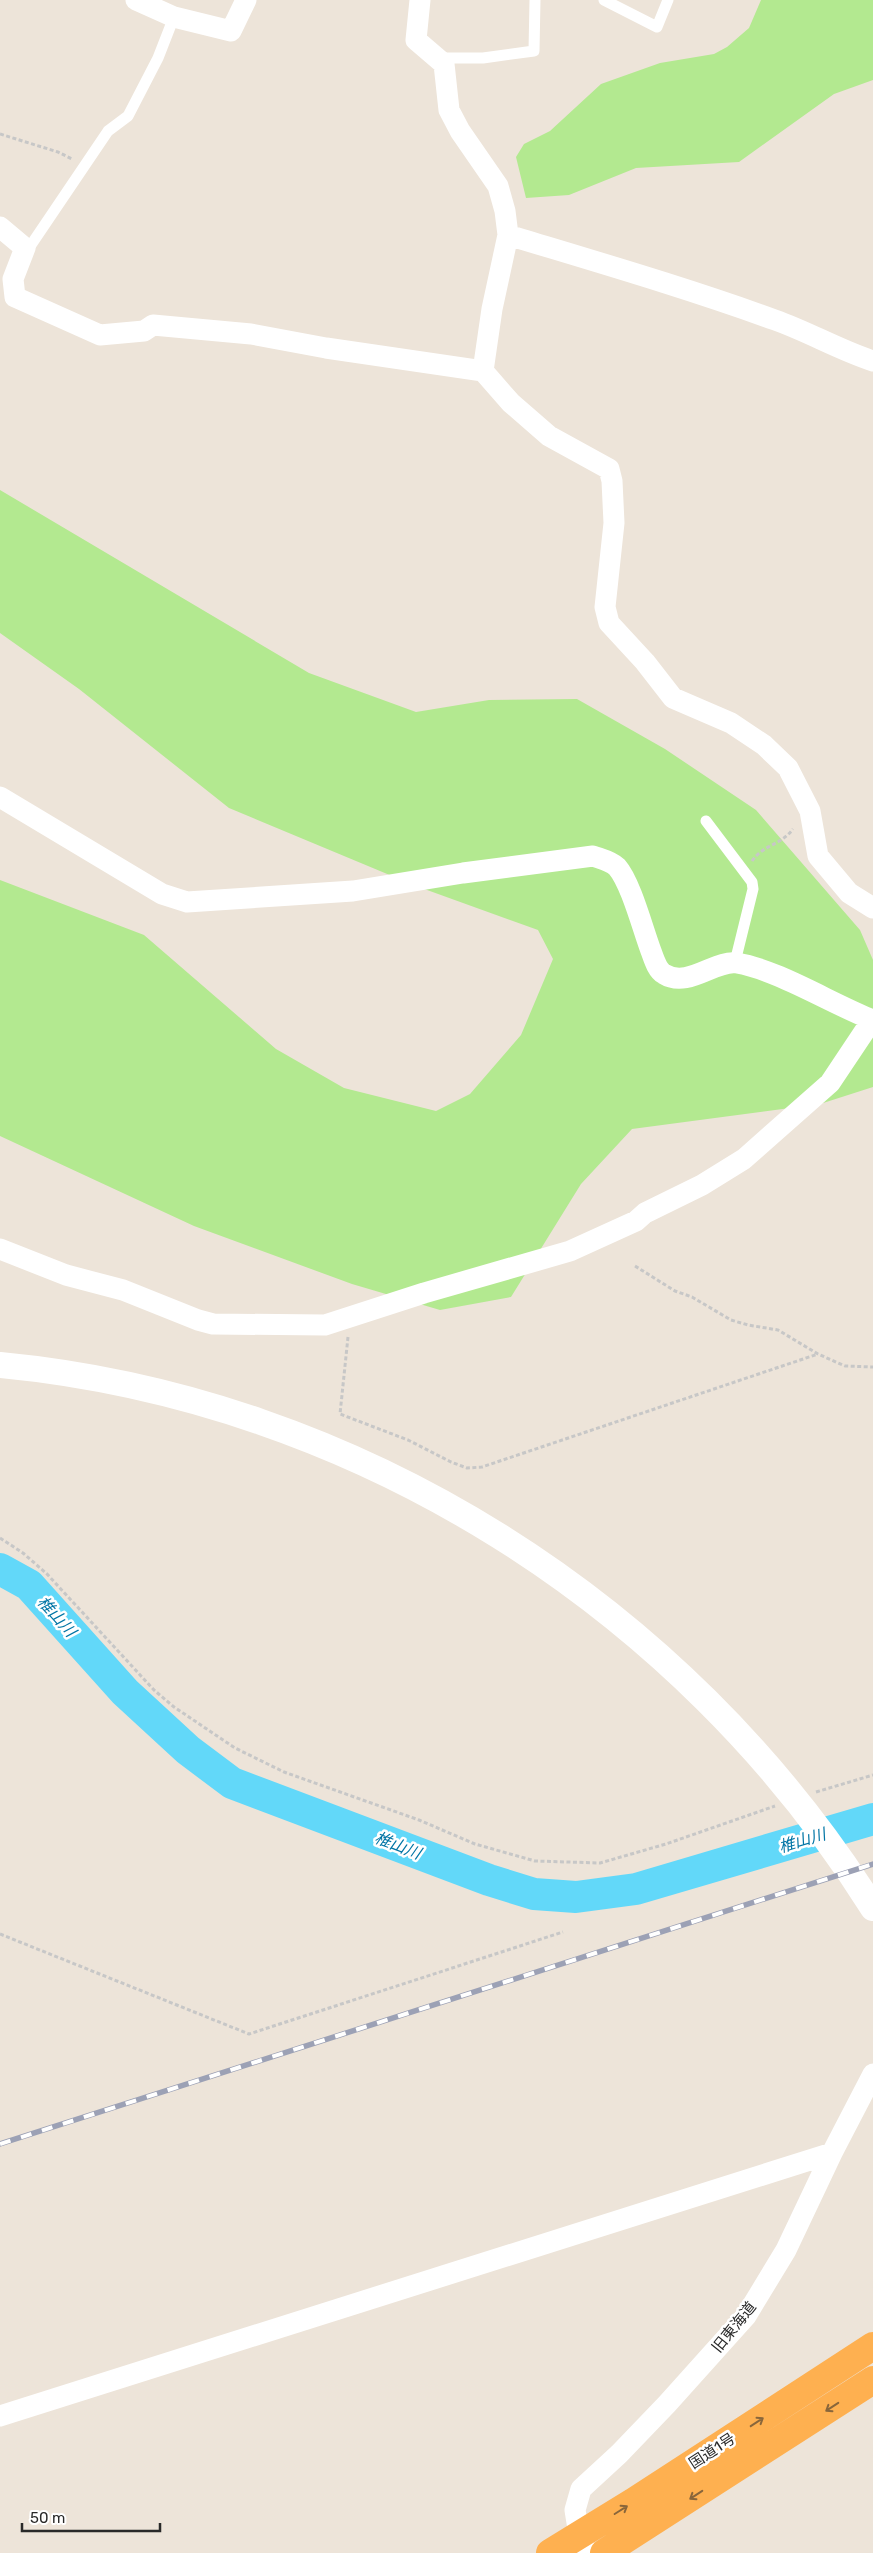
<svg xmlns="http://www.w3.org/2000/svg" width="873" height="2553" viewBox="0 0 873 2553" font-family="Rubik,'Noto Sans JP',sans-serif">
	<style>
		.green { fill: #b3e990 }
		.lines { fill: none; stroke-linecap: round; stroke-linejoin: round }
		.river { stroke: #62d8f9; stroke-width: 32 }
		.path { stroke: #c7c7c7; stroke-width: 3; stroke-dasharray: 4 2.5; stroke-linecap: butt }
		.service { stroke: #fff; stroke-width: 11 }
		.minor { stroke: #fff; stroke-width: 21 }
		.tertiary { stroke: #fff; stroke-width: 26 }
		.trunk { stroke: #feb050; stroke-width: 28 }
		.rail-casing { stroke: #9ca1b5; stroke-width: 5.5 }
		.rail { stroke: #fff; stroke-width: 4; stroke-dasharray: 11; stroke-linecap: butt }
		.oneway { stroke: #89663b }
		.labels { text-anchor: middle; stroke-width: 5; stroke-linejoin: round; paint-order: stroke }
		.street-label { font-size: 15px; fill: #292929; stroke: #fff }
		.water-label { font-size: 16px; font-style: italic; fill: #0175a5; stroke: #fff }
	</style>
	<rect width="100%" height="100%" fill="#ede4d9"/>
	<path class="green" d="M761 0H873V80L834 94 739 162 636 168 569 195 526 198 516 157 524 144 550 131 601 84 660 63 714 54 727 47 749 28Z
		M0 490 309 673 416 712 489 700 577 699 665 749 756 810 860 930 873 960V1087L820 1104 632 1129 581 1184 511 1297 440 1310 352 1284 194 1226 0 1136V880L144 935 276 1049 344 1088 436 1111 470 1094 521 1035 553 959 538 930 416 886 229 808 79 689 0 633Z"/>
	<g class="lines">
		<path class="river" d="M0 1569 29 1585 125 1692 188 1750 232 1783 489 1880 534 1894 576 1897 636 1889 873 1819"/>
		<path class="path" d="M0 134 58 152 72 159
			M752 861C764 844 780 846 793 829
			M635 1266 675 1291 692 1297 731 1320 748 1325 778 1330 818 1354 845 1366 873 1367
			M348 1337 340 1414 408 1440 451 1462 467 1468 482 1467 818 1354
			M0 1538 23 1553 47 1574 154 1690 174 1707 235 1748 284 1772 419 1820 475 1844 535 1861 600 1863 666 1844 775 1806
			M816 1792 873 1775
			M0 1934 249 2034 563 1932"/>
		<path class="service" d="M604 0 657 27 668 0
			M437 58H483L534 51 535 0
			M25 248 31 245 108 131 128 116 158 58 174 17
			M706 821 752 882 753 889 735 962"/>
		<path class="minor" d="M136 0 174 17 231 31 246 0
			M420 0 416 40 444 64 449 110 460 131 498 186 505 211 508 235 492 309 483 371
			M0 227 25 248 13 279 15 297 100 335 144 331 153 325 251 334 326 348 483 371 511 403 549 436 609 469 612 481 614 523 605 607 609 623 645 662 673 698 731 723 764 745 788 768 810 811 818 856 849 893 873 908
			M508 235C597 262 687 288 775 320 809 332 839 350 873 361
			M0 797 162 894 187 902 353 891 463 873 593 856C601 859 611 861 617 867 631 883 643 930 651 951 654 959 657 970 664 974 688 989 716 959 737 963 778 970 832 1004 873 1020
			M0 1249 66 1275 123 1290 198 1320 213 1324 325 1325 424 1293 570 1251 636 1221 645 1213 702 1185 744 1159 830 1083 872 1020
			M0 2416 832 2153
			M587 2553 579 2535 575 2510 581 2489 619 2454 667 2404 746 2316 786 2250 832 2153 873 2074"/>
		<path class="tertiary" d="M0 1365C357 1399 683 1606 873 1908"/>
		<path class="trunk" d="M550 2553 633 2502 873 2346
			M604 2553 873 2380"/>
		<defs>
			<path id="rail" d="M0 2144 873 1864"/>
		</defs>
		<use href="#rail" class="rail-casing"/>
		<use href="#rail" class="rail"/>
	</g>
	<defs><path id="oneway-shaft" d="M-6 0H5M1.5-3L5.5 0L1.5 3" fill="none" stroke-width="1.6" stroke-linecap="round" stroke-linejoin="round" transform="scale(1.25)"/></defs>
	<g class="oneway">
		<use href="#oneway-shaft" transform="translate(832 2407) rotate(147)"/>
		<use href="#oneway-shaft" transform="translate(757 2422) rotate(-33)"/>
		<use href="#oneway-shaft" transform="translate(696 2495) rotate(147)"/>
		<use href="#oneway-shaft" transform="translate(621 2510) rotate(-32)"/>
	</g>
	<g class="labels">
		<g class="street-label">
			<text transform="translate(734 2327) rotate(-51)" y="5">旧東海道</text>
			<text transform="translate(712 2451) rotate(-33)" y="5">国道1号</text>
		</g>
		<g class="water-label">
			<text transform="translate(57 1616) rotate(48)" y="6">椎山川</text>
			<text transform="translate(802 1840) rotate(-17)" y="6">椎山川</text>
			<text transform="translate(398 1845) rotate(21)" y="6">椎山川</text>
		</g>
	</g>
	<path d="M22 2523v8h138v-8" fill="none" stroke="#292929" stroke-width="2.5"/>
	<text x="30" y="2523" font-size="15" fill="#292929" stroke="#ffffff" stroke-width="4" paint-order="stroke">50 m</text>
</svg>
